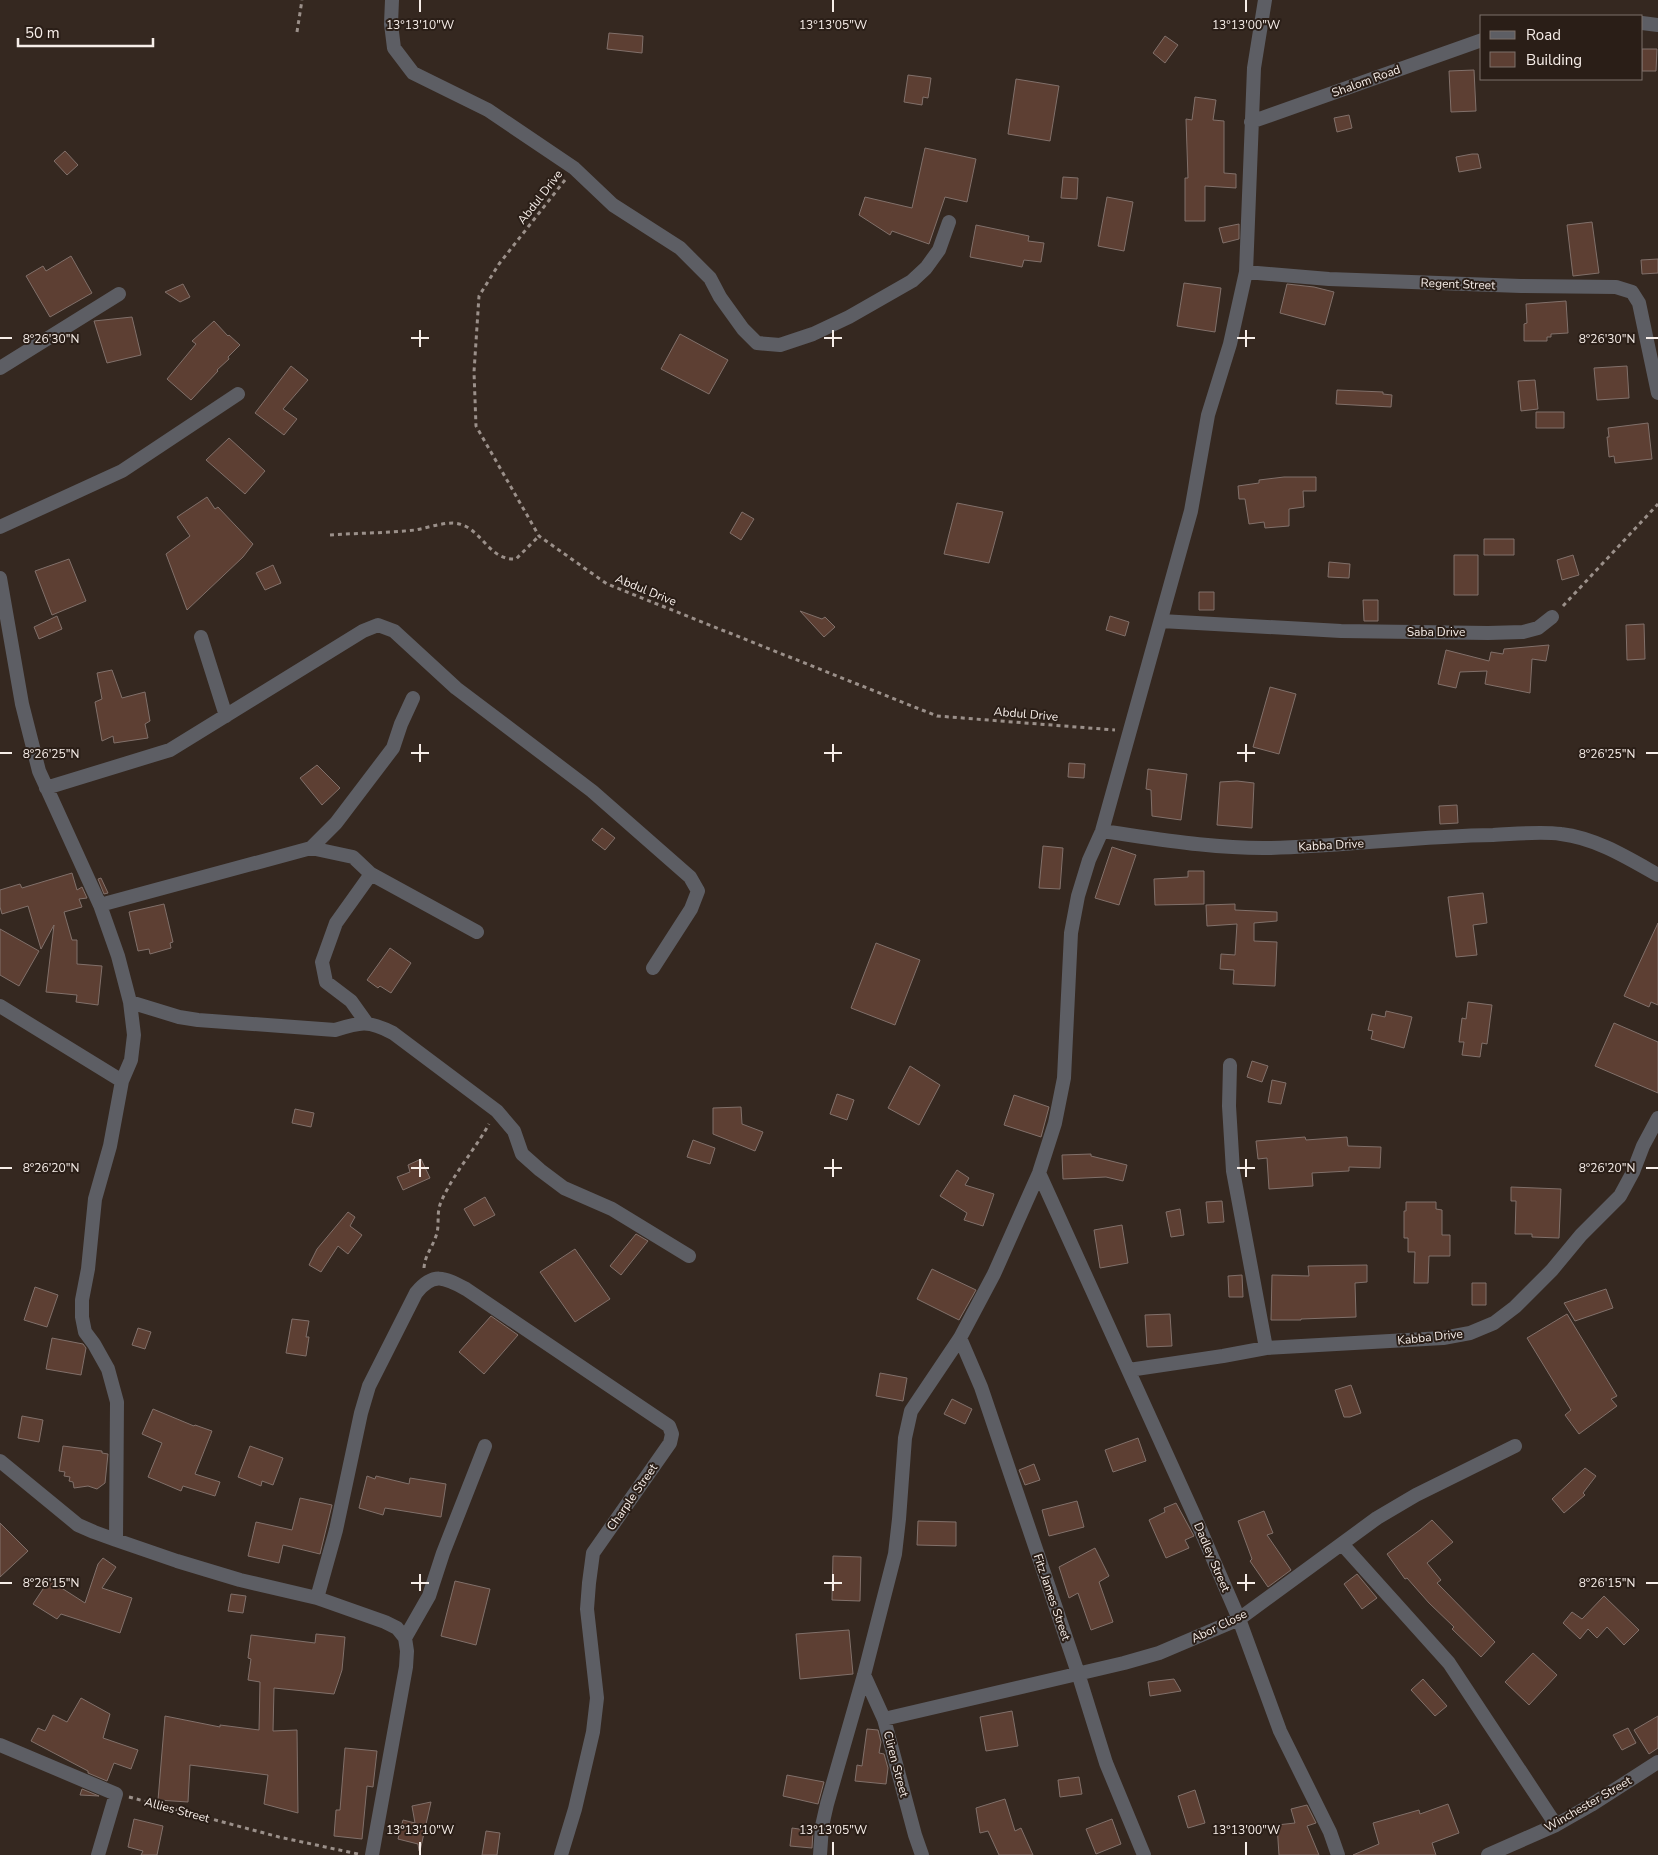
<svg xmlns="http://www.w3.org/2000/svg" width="1658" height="1855" viewBox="0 0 1658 1855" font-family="'Nunito Sans',sans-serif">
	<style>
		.building { fill: #5d3f33; stroke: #81706a }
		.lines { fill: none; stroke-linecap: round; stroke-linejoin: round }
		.path { stroke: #9b908a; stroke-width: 3; stroke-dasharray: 4 4; stroke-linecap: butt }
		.minor { stroke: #5d5e64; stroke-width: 14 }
		.ticks { fill: none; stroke: #f7eee9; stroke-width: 2 }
		.labels { text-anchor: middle; stroke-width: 4; stroke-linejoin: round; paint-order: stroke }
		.street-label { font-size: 12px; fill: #f7eee9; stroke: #2a1e17 }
		.ticks-label { font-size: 12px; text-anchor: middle; fill: #f7eee9; stroke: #2a1e17; stroke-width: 4; stroke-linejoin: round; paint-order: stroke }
	</style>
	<rect width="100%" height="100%" fill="#352820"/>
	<path class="building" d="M609 33 643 36 642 53 607 49Z
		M1165 36 1178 45 1165 63 1153 53Z
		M1642 49H1657L1656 71H1642Z
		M1474 70 1476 111 1451 112 1449 71Z
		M908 75 931 78 928 98 923 97 922 105 904 102Z
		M1016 79 1059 86 1050 141 1008 134Z
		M1195 97 1216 100 1213 120 1224 121V173L1236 174V188L1205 186V221H1185V178H1188L1186 119 1192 120Z
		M1349 115 1352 128 1337 132 1334 118Z
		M925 148 976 159 967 202 945 197 929 244 892 231 890 235 859 215 865 197 912 208Z
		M65 151 78 165 67 175 54 161Z
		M1472 154H1478L1481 168 1459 172 1456 157Z
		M1063 177 1078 178 1077 199 1061 198Z
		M1107 197 1133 202 1124 251 1098 246Z
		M1592 222 1599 273 1573 276 1567 225Z
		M1239 224V239L1223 243 1219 228Z
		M976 225 1029 236 1028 241 1044 243 1041 262 1024 260 1022 267 970 257Z
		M71 256 92 293 50 317 26 276 43 266 46 271Z
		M1658 259V273L1642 274 1641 260Z
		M1184 283 1221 288 1215 332 1177 326Z
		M183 284 190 297 180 302 165 292Z
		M1287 284 1314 287 1334 292 1325 325 1280 313Z
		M1566 301 1568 333 1551 334V337H1547V341H1524V324L1527 323 1526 304Z
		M132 317 141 355 107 363 94 321Z
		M214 321 228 336 229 335 240 345 228 357 229 359 217 370 218 371 191 400 167 379 196 344 192 341Z
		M680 334 728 360 709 394 661 369Z
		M291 366 308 380 283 409 297 419 284 435 255 413Z
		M1627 366 1629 398 1597 400 1594 368Z
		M1535 380 1538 409 1521 411 1518 381Z
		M1337 390 1383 392V394L1392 395 1391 407 1336 404Z
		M1536 412H1564V428H1536Z
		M1648 423 1652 459 1615 463 1614 456 1609 457 1607 437H1609L1608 428Z
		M229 438 265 471 245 494 206 460Z
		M1284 477H1316V491H1303L1304 507 1289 509V526L1265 528 1264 522 1249 524 1245 499H1239L1238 486 1259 483V480Z
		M207 497 215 509 218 507 253 544 243 557 187 610 166 554 190 536 177 517Z
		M957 503 1003 512 989 563 944 554Z
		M742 512 754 519 741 540 730 533Z
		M1484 539H1514V555H1484Z
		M1454 555H1478V595H1454Z
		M1573 555 1579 575 1562 580 1557 560Z
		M69 559 86 601 52 615 35 571Z
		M1329 562 1350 564 1349 578 1328 577Z
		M273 565 281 583 265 590 256 573Z
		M1199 592H1214V610H1199Z
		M1363 600H1378V621H1364Z
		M800 611 822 619 825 617 835 627 824 637Z
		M57 616 62 629 39 639 34 627Z
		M1110 616 1129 622 1125 636 1106 630Z
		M1644 624 1645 659 1627 660 1626 625Z
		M1549 645 1546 661 1532 659 1530 693 1485 684 1487 671 1460 672 1456 688 1438 684 1446 650 1489 661 1491 652 1503 654 1504 649Z
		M112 670 122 698 145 692 150 721 145 724 148 738 114 743 113 736 102 741 95 702 102 699 97 673Z
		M1270 687 1296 694 1279 754 1253 747Z
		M1069 763 1085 764 1084 778 1068 777Z
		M317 765 340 788 322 805 300 778Z
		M1148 769 1187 774 1181 820 1152 816 1151 790 1146 789Z
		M1237 781 1254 783 1252 828 1217 825 1220 782Z
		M1457 805 1458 823 1440 824 1439 806Z
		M602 828 615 838 605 850 592 840Z
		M1043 846 1063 848 1060 889 1039 888Z
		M1112 847 1136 855 1119 905 1095 898Z
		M1188 871H1204V904L1155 905 1154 879 1188 877Z
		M72 873 77 890 82 887 87 898 79 899 82 907 64 912 72 940H77V964L102 966 98 1005 76 1002 77 995 46 992 54 925 41 949 28 906 2 914 0 907V890L20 884 22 888Z
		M101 878 108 893 104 894 98 879Z
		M1483 893 1487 923 1473 925 1477 955 1456 957 1448 897Z
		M164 904 173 942 170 943 171 948 150 954 149 949 138 951 129 912Z
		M1235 904V910L1277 912V921L1254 923V941L1277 942 1275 986 1233 984 1234 970 1220 969 1221 954 1235 955 1237 924 1207 926 1206 905Z
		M1658 923V1005L1651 1002 1649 1007 1624 996Z
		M0 929 39 951 19 986 0 975Z
		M876 943 920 960 895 1025 851 1008Z
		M390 948 411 963 391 993 380 986 378 988 367 980Z
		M1468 1002 1492 1005 1487 1044 1482 1043 1480 1057 1462 1055 1464 1042H1459L1462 1018 1466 1019Z
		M1386 1011 1412 1017 1404 1048 1371 1039 1373 1031 1368 1030 1372 1014 1385 1017Z
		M1614 1023 1658 1042V1093L1595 1066Z
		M1252 1061 1268 1066 1262 1082 1247 1077Z
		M910 1066 940 1085 919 1125 888 1108Z
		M1272 1080 1286 1083 1281 1104 1268 1102Z
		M837 1094 854 1100 847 1120 830 1114Z
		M1014 1095 1049 1107 1041 1137 1004 1125Z
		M741 1107 742 1124 763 1132 755 1151 713 1134V1108Z
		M295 1109 314 1113 311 1127 292 1123Z
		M1305 1137 1306 1140 1347 1137 1348 1146 1381 1147 1380 1168 1349 1167V1171L1312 1173 1313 1186 1269 1189 1267 1158 1258 1159 1256 1141Z
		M693 1140 715 1148 710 1164 687 1157Z
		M1091 1154V1156L1127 1165 1123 1181 1106 1177 1063 1179 1062 1155Z
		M421 1159 430 1178 403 1190 397 1177 410 1172 408 1165Z
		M957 1170 969 1178 965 1185 994 1194 983 1226 964 1220 967 1213 940 1196Z
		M1511 1187 1561 1189 1559 1238 1532 1237V1234H1515L1516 1201H1511Z
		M485 1197 495 1215 474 1226 464 1209Z
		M1222 1201 1224 1222 1208 1223 1206 1202Z
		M1406 1202H1436V1209L1442 1210V1235H1450V1256H1429L1428 1283H1414L1415 1252H1408V1238H1404V1211H1406Z
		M1180 1209 1184 1235 1171 1237 1166 1212Z
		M348 1212 355 1217 350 1226 362 1235 348 1254 338 1246 321 1272 309 1265 317 1249Z
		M1122 1225 1128 1263 1100 1268 1094 1230Z
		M636 1234 648 1241 621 1275 610 1266Z
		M575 1249 610 1299 575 1322 540 1272Z
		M1367 1265V1282L1355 1283 1356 1317 1301 1319V1320H1271L1272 1275 1309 1276 1308 1266Z
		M932 1269 976 1290 959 1320 917 1299Z
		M1242 1275 1243 1297H1229L1228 1276Z
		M1472 1283H1486V1305H1472Z
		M35 1287 58 1295 47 1327 24 1320Z
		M1606 1289 1613 1308 1575 1321 1564 1303Z
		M1170 1314 1172 1346 1147 1347 1145 1315Z
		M1567 1314 1617 1396 1611 1399 1617 1406 1579 1434 1565 1415 1571 1410 1527 1338Z
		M491 1316 518 1335 484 1374 459 1352Z
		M292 1319 309 1321 306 1337H309L306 1356 286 1353Z
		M138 1328 151 1332 145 1349 132 1345Z
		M52 1338 83 1344 86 1348 81 1375 46 1369Z
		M880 1373 907 1378 903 1401 876 1396Z
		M1351 1385 1361 1413 1350 1417H1344L1335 1390Z
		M952 1399 972 1409 965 1424 944 1414Z
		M153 1409 194 1426 195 1425 212 1431 195 1474 220 1482 215 1496 183 1486 181 1491 148 1477 162 1443 142 1434Z
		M22 1416 43 1420 39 1442 18 1438Z
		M1138 1438 1146 1461 1113 1472 1105 1450Z
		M63 1446 102 1451V1453L108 1454 105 1483 97 1489 88 1486 74 1488 73 1482 69 1481 70 1477 64 1476 65 1472 59 1471Z
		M250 1446 283 1458 273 1485 262 1481 261 1486 238 1477Z
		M1034 1464 1040 1480 1025 1485 1019 1470Z
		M1585 1468 1596 1476 1583 1493 1585 1495 1564 1513 1552 1499Z
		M367 1476 375 1479 376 1476 409 1484 410 1478 446 1484 441 1517 385 1508 383 1515 359 1508Z
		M300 1498 332 1505 320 1554 283 1545 279 1563 248 1556 256 1522 292 1530Z
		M1077 1501 1084 1527 1049 1536 1042 1510Z
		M1176 1503 1194 1536 1185 1540 1189 1548 1166 1558 1149 1520 1165 1512 1164 1508Z
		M1264 1511 1273 1533 1267 1535 1291 1570 1268 1587 1250 1561 1252 1559 1238 1521Z
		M1432 1520 1453 1542 1427 1563 1441 1580 1437 1583 1495 1642 1481 1657 1452 1629 1454 1627 1429 1603 1407 1578 1405 1579 1387 1554 1420 1530Z
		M918 1521 956 1522V1546L917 1545Z
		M0 1523 28 1551 0 1577Z
		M1095 1548 1109 1576 1099 1582 1113 1622 1091 1630 1078 1593 1069 1598 1059 1567Z
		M833 1556 861 1557 860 1601 832 1600Z
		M103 1558 116 1567 102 1588 132 1598 120 1633 61 1614 57 1619 33 1604 49 1580 85 1603 98 1564Z
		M1357 1574 1377 1598 1362 1609 1344 1584Z
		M455 1581 490 1589 476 1645 441 1636Z
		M231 1594 246 1596 243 1613 228 1611Z
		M1604 1596 1639 1630 1624 1645 1607 1627 1597 1638 1588 1629 1580 1639 1563 1623 1572 1612 1582 1619Z
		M849 1630 853 1674 800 1679 796 1634Z
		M316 1634 345 1637 342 1670 334 1694 274 1688 273 1731 297 1730 298 1813 264 1804 268 1775 190 1765 188 1802 158 1800 165 1716 220 1727V1725L259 1730 260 1682 248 1680 251 1659 248 1658 251 1635 315 1643Z
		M1533 1653 1557 1675 1529 1705 1505 1682Z
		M1174 1679 1181 1691 1150 1696 1148 1682Z
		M1423 1679 1447 1706 1435 1716 1411 1690Z
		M81 1698 110 1714 103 1738 138 1750 131 1769 114 1763 107 1781 88 1773V1771L31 1741 38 1728 45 1731 53 1715 67 1722Z
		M1012 1711 1018 1746 986 1751 980 1717Z
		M1658 1716V1748L1649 1754 1634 1730Z
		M1628 1728 1636 1743 1622 1750 1613 1735Z
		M867 1729 878 1730 881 1742 879 1753 884 1754 888 1768 886 1784 855 1781 857 1765 862 1766Z
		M345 1748 377 1751 373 1787 367 1786 362 1839 334 1836 336 1810H340Z
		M787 1775 824 1782 818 1804 783 1796Z
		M1079 1777 1082 1794 1060 1797 1058 1780Z
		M82 1789 99 1796 80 1795Z
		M1195 1790 1205 1823 1188 1828 1178 1796Z
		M1005 1799 1015 1831 1021 1828 1033 1855H999L988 1831 980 1833 976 1808Z
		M431 1802 420 1851H419L418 1844 398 1839 403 1820 415 1823 412 1806Z
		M1448 1804 1459 1833 1432 1843 1436 1855H1353L1379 1844 1373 1823 1419 1810 1420 1814Z
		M1307 1805 1316 1823 1307 1826 1319 1855H1279L1277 1825 1295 1823 1291 1809Z
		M134 1819 163 1826 157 1855H141L143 1851 128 1847Z
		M1112 1819 1121 1844 1096 1854 1086 1829Z
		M792 1828 813 1831 812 1848 790 1846Z
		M486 1831 500 1833 497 1855H482Z"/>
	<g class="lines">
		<path class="path" d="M297 32 302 0
			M565 180 499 264 479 296 474 372 476 426 539 536 607 584 937 716 1115 730
			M330 535C358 533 387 533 415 530 427 528 440 523 453 523 481 524 487 561 516 559L539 536
			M1563 606 1658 504
			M424 1268C425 1255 432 1248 436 1236 440 1226 436 1213 441 1202 453 1174 474 1151 489 1124
			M129 1797 279 1837 358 1854"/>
		<path class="minor" d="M392 0 391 24 394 48 413 73 488 110 574 168 613 205 680 248 710 278 720 297 743 329 757 343 780 345 813 334 849 317 912 281 926 268 939 250 949 222
			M1642 23 1658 25
			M1251 122 1482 40
			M1246 272 1329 279 1521 286 1616 287 1632 292 1639 303 1658 393
			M0 368 119 294
			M0 527 122 471 238 394
			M0 578 22 704 39 771 100 905 118 956 130 1002 134 1035 131 1060 122 1081 110 1146 95 1199 88 1269 82 1300V1317L85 1332 94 1344 108 1369 117 1402 116 1540 177 1561 240 1580 317 1598 385 1622 397 1628 405 1638 407 1651 406 1667 372 1855
			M1161 621 1341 631 1488 633 1523 632 1538 628 1552 617
			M201 637 226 716
			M46 788 170 750 363 631 378 625 394 631 456 688 592 791 690 877 698 891 691 909 653 968
			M1102 831C1158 839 1214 849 1271 848 1345 846 1419 836 1493 835 1515 834 1540 831 1561 834 1596 838 1628 858 1658 875
			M311 848 336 823 393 748 401 724 413 698
			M100 905 311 848 353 857 371 874 477 932
			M130 1002 179 1017 198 1020 335 1030C361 1022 368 1020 393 1033L497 1111 514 1131 522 1154 540 1170 564 1188 612 1209 689 1256
			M0 1006 122 1081
			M366 1022 351 1001 326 982 322 962 336 923 371 874
			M1230 1065 1229 1106 1233 1171 1266 1348
			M1039 1173 1194 1515 1239 1619 1280 1731 1330 1832 1338 1855
			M960 1338 981 1387 1078 1673 1106 1763 1144 1855
			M1129 1370 1223 1356 1266 1348 1443 1338 1470 1333 1494 1323 1515 1307 1552 1270 1581 1235 1620 1196 1633 1172 1643 1146 1658 1118
			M0 1461 78 1525 94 1532 116 1540
			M1342 1544 1449 1663 1556 1825
			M317 1598 336 1530 361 1413 369 1386 416 1293C433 1272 444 1277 466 1289L669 1426 672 1434 670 1443 593 1553 589 1583 587 1609 597 1698 593 1732 575 1809 561 1855
			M405 1638 429 1596 443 1553 485 1446
			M864 1675 884 1719 915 1835 922 1855
			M884 1719 1124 1663 1159 1653 1239 1619 1377 1518 1416 1495 1515 1446
			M0 1745 116 1794 98 1855
			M820 1855 822 1826 827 1804 864 1675 895 1554 899 1519 905 1438 911 1411 960 1338 994 1274 1039 1173 1055 1123 1064 1078 1071 933 1078 896 1089 860 1102 831 1191 511 1208 415 1230 344 1246 272 1254 68 1265 0
			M1488 1855 1556 1825 1591 1805 1658 1762"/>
	</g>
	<path class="ticks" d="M420 0V12M833 0V12M1246 0V12M420 330V347M833 330V347M1246 330V347M0 338H12M411 338H429M824 338H842M1237 338H1255M1646 338H1658M420 744V762M833 744V762M1246 744V762M0 753H12M411 753H429M824 753H842M1237 753H1255M1646 753H1658M420 1159V1177M833 1159V1177M1246 1159V1177M0 1168H12M411 1168H429M824 1168H842M1237 1168H1255M1646 1168H1658M420 1574V1591M833 1574V1591M1246 1574V1591M0 1583H12M411 1583H429M824 1583H842M1237 1583H1255M1646 1583H1658M420 1842V1855M833 1842V1855M1246 1842V1855"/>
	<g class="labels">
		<g class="street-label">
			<text transform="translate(1366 81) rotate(-20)" y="4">Shalom Road</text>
			<text transform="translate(540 197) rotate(-52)" y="4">Abdul Drive</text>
			<text transform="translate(1458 284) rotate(2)" y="4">Regent Street</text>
			<text transform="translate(646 590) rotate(22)" y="4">Abdul Drive</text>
			<text x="1436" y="636">Saba Drive</text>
			<text transform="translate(1026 714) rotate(5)" y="4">Abdul Drive</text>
			<text transform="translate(1331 845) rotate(-3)" y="4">Kabba Drive</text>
			<text transform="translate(1430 1337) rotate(-6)" y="4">Kabba Drive</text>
			<text transform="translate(632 1497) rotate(-55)" y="4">Charple Street</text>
			<text transform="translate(1212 1557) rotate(67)" y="4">Dadley Street</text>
			<text transform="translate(1052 1597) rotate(71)" y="4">Fitz James Street</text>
			<text transform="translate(1219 1626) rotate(-26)" y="4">Abor Close</text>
			<text transform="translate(896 1764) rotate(75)" y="4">Cliren Street</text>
			<text transform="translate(1588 1804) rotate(-30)" y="4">Winchester Street</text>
			<text transform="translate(177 1810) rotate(15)" y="4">Allies Street</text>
		</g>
	</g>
	<g class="ticks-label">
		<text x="420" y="29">13°13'10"W</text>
		<text x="833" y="29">13°13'05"W</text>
		<text x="1246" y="29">13°13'00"W</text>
		<text x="51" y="343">8°26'30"N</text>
		<text x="1607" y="343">8°26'30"N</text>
		<text x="51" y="758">8°26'25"N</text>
		<text x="1607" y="758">8°26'25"N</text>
		<text x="51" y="1172">8°26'20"N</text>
		<text x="1607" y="1172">8°26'20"N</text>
		<text x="51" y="1587">8°26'15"N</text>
		<text x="1607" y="1587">8°26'15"N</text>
		<text x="420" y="1834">13°13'10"W</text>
		<text x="833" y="1834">13°13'05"W</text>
		<text x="1246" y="1834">13°13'00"W</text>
	</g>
	<rect x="1480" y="15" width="162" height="65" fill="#2a1e17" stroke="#7c716b"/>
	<rect x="1490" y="31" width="25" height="8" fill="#5d5e64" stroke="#7c716b"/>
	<text x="1526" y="40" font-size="15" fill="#f7eee9">Road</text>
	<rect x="1490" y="52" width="25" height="15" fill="#5d3f33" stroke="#7c716b"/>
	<text x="1526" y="65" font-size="15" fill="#f7eee9">Building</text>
	<path d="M18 38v8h135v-8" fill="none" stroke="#f7eee9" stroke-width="2.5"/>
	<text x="25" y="38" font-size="15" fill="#f7eee9" stroke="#2a1e17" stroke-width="4" paint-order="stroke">50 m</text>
</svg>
